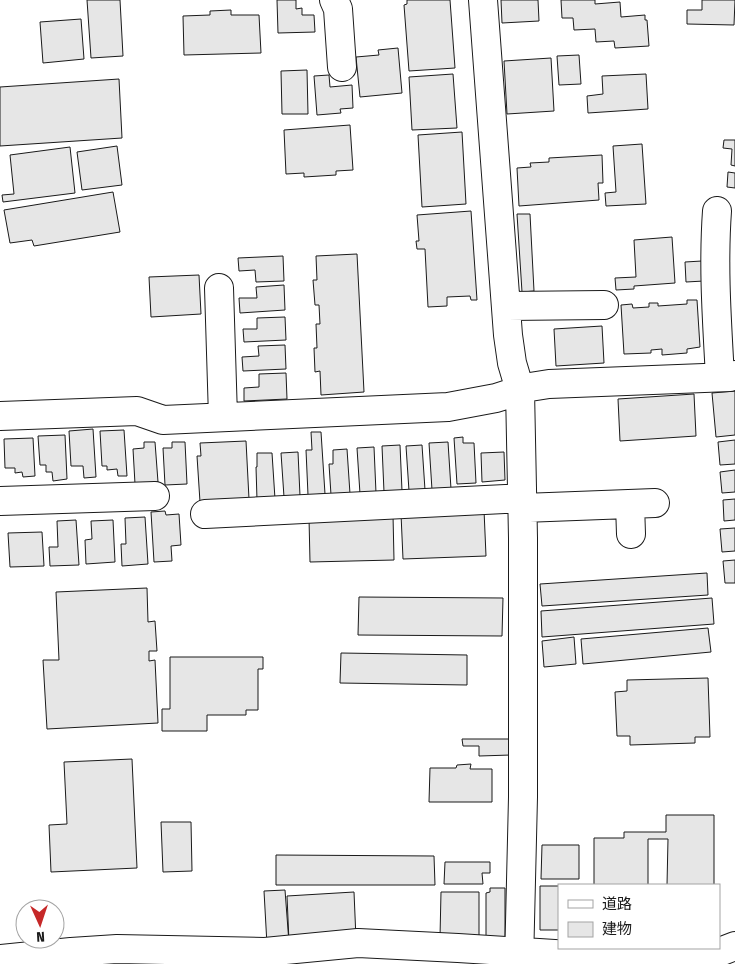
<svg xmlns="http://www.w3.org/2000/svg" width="735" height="964" viewBox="0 0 735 964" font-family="'Fira Sans Condensed','Noto Sans JP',sans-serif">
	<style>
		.building { fill: #e6e6e6; stroke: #1a1a1a }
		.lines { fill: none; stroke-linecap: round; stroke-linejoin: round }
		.street-casing { stroke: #1a1a1a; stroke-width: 30 }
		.street { stroke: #fff; stroke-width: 28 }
	</style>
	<rect width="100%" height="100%" fill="#fff"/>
	<path class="building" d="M87 0H120L123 56 91 58Z
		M277 0H296V9L302 8V15H314L315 32 278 33Z
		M407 0H450L455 68 409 71 404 5 407 4Z
		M501 0H538L539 21 502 23Z
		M561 0H595V4L620 2 621 17 645 15V20H647L649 46 615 48 614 41 596 42 595 29 574 30 573 18H562Z
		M702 0H735L734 25 687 24V10H702Z
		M231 10V15H259L261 53 184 55 183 16 210 15V11Z
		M81 19 84 59 43 63 40 22Z
		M398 48 402 93 360 97 356 57 379 55 378 50Z
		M579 55 581 84 559 85 557 56Z
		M551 58 554 111 507 114 504 61Z
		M307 70 308 114H282L281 71Z
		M453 74 457 128 412 130 409 77Z
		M646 74 648 109 588 113 587 96 603 94 602 76Z
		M329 75 330 87 352 85 353 108 340 109 341 113 317 115 314 76Z
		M119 79 122 138 0 146V87Z
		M350 125 353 170 336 171V175L304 177V173L286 174 284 130Z
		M462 132 466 204 422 207 418 135Z
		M724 140H735V166L731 165 732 149 723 148Z
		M642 144 646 204 606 206 605 193 616 192 613 146Z
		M117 146 122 185 82 190 77 152Z
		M70 147 75 193 3 202 2 195 14 194 10 155Z
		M602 155 603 183H598L599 200 519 206 517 168 531 167 530 163 549 162V158Z
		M728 172 735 173V188L727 187Z
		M113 192 120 232 34 246 32 240 10 243 4 210Z
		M471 211 477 300H471L470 296 447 297V306L428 307 425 249H417L416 241H419L417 215Z
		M517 214H530L534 291 522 292Z
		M672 237 675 283 634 286V289L616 290 615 278 636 277 634 240Z
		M357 254 364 392 321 395 320 371 315 372 314 348H317L316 324H320L319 305H315L313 280H317L316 256Z
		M283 256 284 281 256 282 255 270 239 271 238 258Z
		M702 261 704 281 686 282 685 262Z
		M199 275 201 314 151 317 149 277Z
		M284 285 285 310 240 313 239 298H257L256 287Z
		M687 300H697L700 347 687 349V353L662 355V349L651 350V353L624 354 621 305 632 304 633 308 649 307V303H658V306L687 304Z
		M285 317 286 340 244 342 243 329H257V318Z
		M602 326 604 363 556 366 554 329Z
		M285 345 286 369 243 371 242 357 259 356 258 346Z
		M286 373 287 399 244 401V388L259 387V374Z
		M735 391V435L716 437 712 393Z
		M694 394 696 436 620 441 618 399Z
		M93 429 96 477 84 478 83 466H71L69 431Z
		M124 430 127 476H118L117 469 107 470V466H102L100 431Z
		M311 432H321L325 494 308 495 306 450H312Z
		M65 435 67 479 53 481 52 472H46V465H40L38 436Z
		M463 437V443H474L476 483 457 484 454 438Z
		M33 438 35 476 23 477 22 472 15 473V468H5L4 439Z
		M735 440V464L720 465 718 442Z
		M246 441 249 499 200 502 197 456H201L200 443Z
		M144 442H155L158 482 135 484 133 449 144 448Z
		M172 442H185L187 484 165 485 163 448H172Z
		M448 442 451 489 432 490 429 443Z
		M400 445 402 491 384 492 382 446Z
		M422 445 425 490 409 491 406 446Z
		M374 447 376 493 360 494 357 448Z
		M347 449 350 494 331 495 329 464H333V450Z
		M298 452 300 496 284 497 281 453Z
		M504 452 505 480 482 482 481 453Z
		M257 453H272L275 499 257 500 256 467H257Z
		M735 470V492L722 493 720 472Z
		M735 499V520L724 521 723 500Z
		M484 510 486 556 403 559 401 514Z
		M165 511 166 515 179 514 181 545 171 546 172 561 154 562 151 512Z
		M393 515 394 560 310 562 309 518Z
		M145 517 148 564 122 566 121 544H126L125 518Z
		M76 520 79 565 50 566 49 547H58L57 521Z
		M113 520 115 562 86 564 85 540 92 539 91 521Z
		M735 528V551L722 552 720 529Z
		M42 532 44 566 10 567 8 533Z
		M735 560V583H725L723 561Z
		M707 573 708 595 542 606 540 584Z
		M147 588 148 622 155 621 157 651H149V661L155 660 158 723 47 729 43 660H59L56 592Z
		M359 597 503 598 502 636 358 635Z
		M712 598 714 624 542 637 541 611Z
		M708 628 711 652 583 664 581 639Z
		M574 637 576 664 544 667 542 641Z
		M341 653 467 655V685L340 683Z
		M170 657H263V669H258V710H246V715H207V731H162V709H170Z
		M708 678 710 737H695V743L630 745V736H617L615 692 627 691V680Z
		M462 739H510L511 755 479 756V746H463Z
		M132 759 137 868 51 872 49 825 67 824 64 762Z
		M471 764 470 769H492V802H429L430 768H456L457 765Z
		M666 815H714V885H667L668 839H648V885H594V838H624V832H666Z
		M161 822H191L192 871 163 872Z
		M542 845H579V879H541Z
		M276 855 434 856 435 885H276Z
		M445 862H490V873H482L483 884H444Z
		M540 886H559V930H540Z
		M490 888H505V938H486V893L490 892Z
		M285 890 289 943 267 945 264 891Z
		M354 892 356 939 289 942 287 896Z
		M441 892H479V937H440Z"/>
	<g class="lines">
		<defs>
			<path id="street" d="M334 0 338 9 342 67
				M483 0 508 335 512 363 520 390 523 538V797L519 964
				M717 211C713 267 717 322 720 377
				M219 288 223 417
				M506 306 604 305
				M0 416 137 411 163 420 448 407 496 398 530 387 549 384 730 377 735 375
				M0 501 155 496
				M630 504 631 534
				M523 508 655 503
				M205 514 523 498
				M0 959 71 952 117 949 265 952 358 943 458 948 665 961 704 958 735 946"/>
		</defs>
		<use href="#street" class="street-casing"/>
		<use href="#street" class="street"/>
	</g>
	<rect x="558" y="884" width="162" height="65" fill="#ffffff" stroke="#a3a3a3"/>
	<rect x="568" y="900" width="25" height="8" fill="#ffffff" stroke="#a3a3a3"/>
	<text x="602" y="909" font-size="15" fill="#1a1a1a">道路</text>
	<rect x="568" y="922" width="25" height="15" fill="#e6e6e6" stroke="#a3a3a3"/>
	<text x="602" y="934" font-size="15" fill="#1a1a1a">建物</text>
	<g transform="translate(40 924) rotate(177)"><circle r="24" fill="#ffffff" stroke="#a3a3a3"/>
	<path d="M0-4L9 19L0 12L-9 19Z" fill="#c62828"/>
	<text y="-8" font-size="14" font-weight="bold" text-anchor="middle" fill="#1a1a1a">N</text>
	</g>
</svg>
